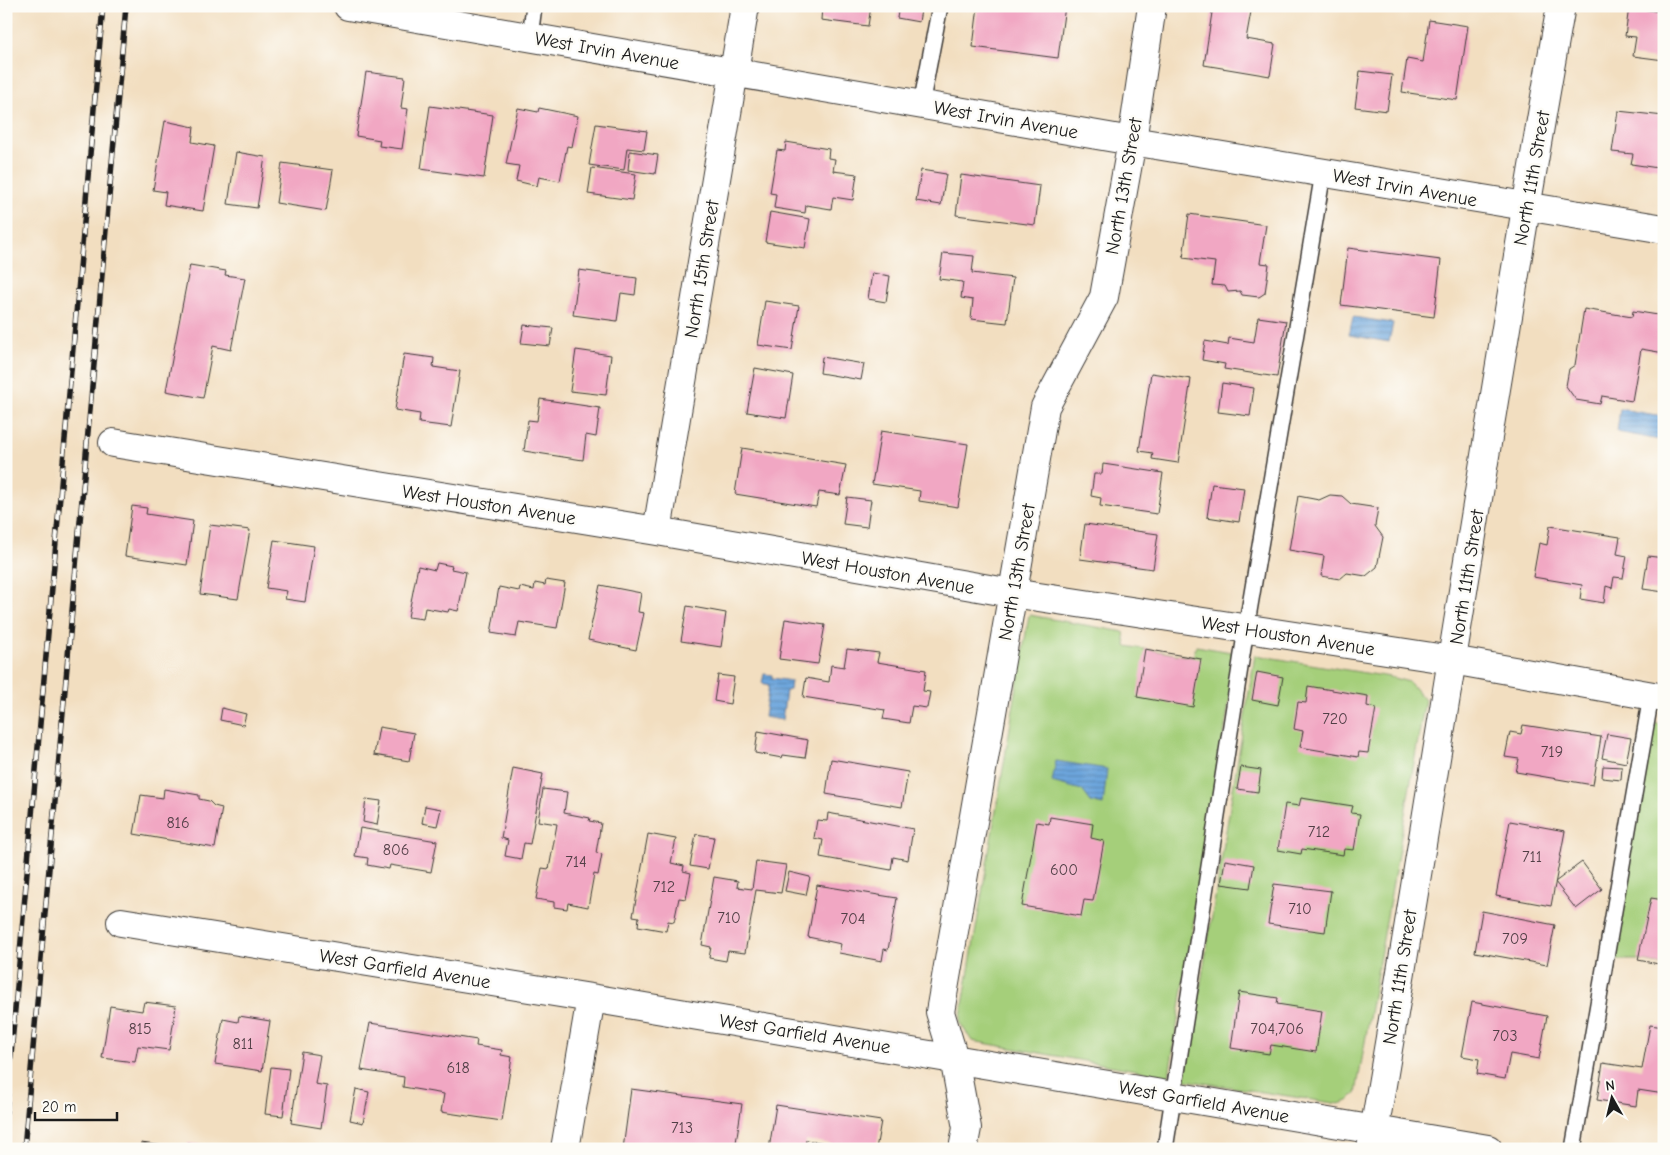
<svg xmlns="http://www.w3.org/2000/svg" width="1670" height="1155" viewBox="0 0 1670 1155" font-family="'Comic Neue',sans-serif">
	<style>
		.green { fill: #a5cf7a; stroke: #60764b }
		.water { fill: url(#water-rules); stroke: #44617c }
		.building { fill: #f1a7c3 }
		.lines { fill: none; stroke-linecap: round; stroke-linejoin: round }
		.service-casing { stroke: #3c3935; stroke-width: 18 }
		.minor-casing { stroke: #3c3935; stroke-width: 30 }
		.service { stroke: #fff; stroke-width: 15 }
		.minor { stroke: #fff; stroke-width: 28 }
		.rail-casing { stroke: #1c1c1c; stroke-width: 5.5 }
		.rail { stroke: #fdfcf7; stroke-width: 4; stroke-dasharray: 11; stroke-linecap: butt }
		.labels { text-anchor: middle; stroke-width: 5; stroke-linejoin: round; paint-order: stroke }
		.number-label { font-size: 16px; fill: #513f46 }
		.street-label { font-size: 19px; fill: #1c1c1c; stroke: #fdfcf7 }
	</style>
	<defs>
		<pattern id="water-rules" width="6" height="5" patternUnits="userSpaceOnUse" patternTransform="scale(1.25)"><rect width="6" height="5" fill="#6da6dd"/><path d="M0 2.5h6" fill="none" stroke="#5986b2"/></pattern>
	</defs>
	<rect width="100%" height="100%" fill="#fdfcf7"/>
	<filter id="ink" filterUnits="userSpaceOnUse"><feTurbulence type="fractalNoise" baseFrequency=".02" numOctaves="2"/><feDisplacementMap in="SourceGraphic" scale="10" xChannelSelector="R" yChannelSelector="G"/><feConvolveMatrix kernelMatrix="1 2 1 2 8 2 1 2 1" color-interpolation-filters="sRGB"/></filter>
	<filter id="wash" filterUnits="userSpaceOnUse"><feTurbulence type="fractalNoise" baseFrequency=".0096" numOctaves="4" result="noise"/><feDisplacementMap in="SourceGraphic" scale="20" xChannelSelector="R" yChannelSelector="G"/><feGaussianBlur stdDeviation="1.12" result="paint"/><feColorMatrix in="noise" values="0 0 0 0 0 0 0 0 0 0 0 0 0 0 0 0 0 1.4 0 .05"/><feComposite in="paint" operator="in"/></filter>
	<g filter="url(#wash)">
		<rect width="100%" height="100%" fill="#f2dec0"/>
		<path class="green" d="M1029 615 1124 632 1126 646 1193 657 1196 646 1237 653 1169 1076 972 1041 960 1023Z
			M1255 655 1390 677 1409 682 1425 700 1356 1093 1348 1101 1339 1104 1185 1080Z
			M1652 723 1664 725V965L1638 960H1612Z"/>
		<path class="water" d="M1353 317 1393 323 1389 342 1349 335Z
			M1620 409 1663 416 1662 423H1664V433H1661L1660 440 1617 432Z
			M764 674 772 675V678L791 681 790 690 786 691 782 720 764 717 769 685 762 683Z
			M1056 761 1107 769 1103 805 1091 802 1082 790 1052 782Z"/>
		<g id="blocks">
			<path class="building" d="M822 6H871L868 26 821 20Z
				M899 6 921 10 919 22 897 18Z
				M978 6H1065L1058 58 973 47Z
				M1213 6H1252L1246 39 1275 44 1270 76 1204 65Z
				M1662 6H1664V60L1633 56 1636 37 1625 36 1629 7 1661 12Z
				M1429 20 1468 26 1457 100 1402 92 1407 59 1423 62Z
				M1360 71 1392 75 1387 111 1355 107Z
				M366 72 405 77 401 108 408 109 402 149 379 146 380 140 356 136Z
				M430 106 493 115 484 178 421 169Z
				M518 108 538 112 539 108 578 116 572 147 567 146 560 181 539 177 537 186 516 181 519 166 506 164Z
				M1618 111 1664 116V154H1660L1658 168 1631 164 1633 154 1612 152Z
				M165 121 194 127 192 142 214 146 203 211 164 205 166 192 153 190Z
				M596 124 647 131 644 150 627 148 624 170 589 165Z
				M786 142 829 149 828 158 835 159 833 171 857 174 853 200 833 197 831 209 806 205 805 213 774 208 776 194 770 193 777 150 785 151Z
				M630 151 658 155 655 174 628 170Z
				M236 152 265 157 257 208 228 204Z
				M282 163 333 170 326 211 276 203Z
				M592 168 636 174 632 200 588 194Z
				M921 170 946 174 941 205 916 201Z
				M961 175 1040 186 1035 225 956 215Z
				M770 212 810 219 805 248 765 242Z
				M1189 214 1266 225 1260 263 1269 264 1265 293 1259 297 1242 295 1240 291 1228 292 1225 286 1212 285 1215 262 1183 258Z
				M1348 248 1441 260 1434 317 1341 305Z
				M943 253 974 256 972 273 1013 278 1007 323 971 319 973 300 961 298 963 282 939 279Z
				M190 265 226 271 225 275 245 278 231 350 213 346 203 398 166 391Z
				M579 270 637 278 635 295 621 293 617 321 573 315Z
				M872 273 890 276 886 302 868 299Z
				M765 301 799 306 792 350 758 345Z
				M1584 309 1632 317 1633 311 1664 316V353L1641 349 1632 401 1602 396 1600 404 1576 400 1566 386 1569 369 1575 365Z
				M1258 317 1286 321 1277 377 1224 369 1225 364 1202 360 1205 341 1228 345 1229 338 1254 342Z
				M524 325 553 328 550 346 521 343Z
				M576 350 611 355 606 395 570 391Z
				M404 354 434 358 433 367 460 371 451 427 419 423 420 414 395 410Z
				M822 357 864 364 861 380 820 373Z
				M755 368 793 375 786 418 747 412Z
				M1151 373 1191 379 1178 463 1152 459 1153 453 1139 451Z
				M1222 383 1254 388 1250 416 1218 412Z
				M540 399 600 408 596 437 586 435 583 460 524 451 528 420 537 421Z
				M881 431 968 444 958 507 919 501 920 491 872 484Z
				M742 448 846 465 840 495 819 492 816 507 735 494Z
				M1103 464 1163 473 1157 514 1100 506 1101 498 1091 496 1094 474H1102Z
				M1212 484 1244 488 1239 522 1207 517Z
				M1330 495 1342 496 1351 504 1378 508 1375 526 1383 537 1377 567 1366 576 1347 573 1340 579 1321 576 1324 556 1289 550 1298 496 1319 500Z
				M847 497 871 500 867 527 843 524Z
				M132 506 147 508 146 514 193 521 187 565 125 556Z
				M1085 524 1158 534 1153 569 1080 559Z
				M210 525 250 530 238 599 200 594Z
				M1550 526 1620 537 1617 554 1627 556 1623 578 1614 577 1612 588 1606 586 1604 603 1580 599 1582 585 1533 577 1539 543 1547 545Z
				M274 540 314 546 305 602 285 599 287 591 266 588Z
				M1648 556 1664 558V592L1643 589Z
				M437 563 452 566 451 569 466 572 458 611 449 609 448 612 425 608 423 619 408 617 418 566 435 570Z
				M546 580 565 583 557 628 519 622 516 637 491 633 499 587 519 591 520 587 534 590 535 583 545 585Z
				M600 585 641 593 638 612 644 613 636 650 588 640Z
				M687 606 726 613 721 647 681 641Z
				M785 619 825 625 818 664 779 659Z
				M847 649 879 653 877 662 926 670 923 691 930 692 927 708 912 706 909 723 883 719 885 710 803 697 806 678 829 682 831 665 844 667Z
				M1145 649 1201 659 1193 707 1137 697Z
				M1257 672 1283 677 1278 705 1252 700Z
				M718 675 734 677 730 704 714 701Z
				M1308 686 1368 696 1367 706 1376 708 1368 753 1359 752 1358 757 1300 747 1303 731 1294 729 1298 702 1306 703Z
				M222 708 246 714 243 725 220 720Z
				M1523 725 1601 737 1593 785 1516 772 1519 759 1505 757 1510 732 1521 734Z
				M379 727 414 733 409 761 374 755Z
				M758 731 808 740 805 758 783 755 782 758 755 753Z
				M1607 734 1631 738 1626 763 1602 758Z
				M831 759 908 772 902 807 826 794Z
				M1603 766 1622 767 1621 780 1602 778Z
				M1241 767 1261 770 1258 792 1237 789Z
				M513 768 543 774 530 844 524 843 521 859 505 856 508 840 501 838Z
				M164 789 199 795V799L209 801 214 806 222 808 215 848 134 834 141 795 163 798Z
				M543 789 567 792 564 813 590 818 589 821 601 823 596 853 602 854 598 875 594 874 588 907 568 903 567 909 554 907V902L536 899 542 868 549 869 557 824 538 821Z
				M1301 798 1353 806 1351 813 1360 814 1354 850 1344 849 1343 855 1302 849 1301 854 1278 850 1285 804 1299 806Z
				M366 799 381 801 377 825 363 822Z
				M425 806 441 809 437 826 422 823Z
				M828 813 913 829 908 860 893 857 891 870 820 857 823 840 814 838 817 820 827 821Z
				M1050 817 1093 824 1091 838 1104 841 1093 901 1084 900 1081 916 1022 906 1037 822 1049 824Z
				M1510 821 1565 831 1551 906 1496 896Z
				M360 828 437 841 431 872 390 865 389 869 367 865 368 858 355 856Z
				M648 834 676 839 671 863 684 866 683 871 691 873 686 899 679 898 674 922 668 921 666 931 638 926 639 917 633 916Z
				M696 834 714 837 708 869 690 866Z
				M1225 860 1254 865 1250 888 1221 884Z
				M756 861 786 865 781 893 756 890 745 953 728 951 726 961 709 958 711 947 702 945 714 877 738 881 737 887 752 889Z
				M1582 862 1602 889 1576 909 1555 882Z
				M789 872 810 877 806 895 785 891Z
				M1274 884 1331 891 1325 932 1268 924Z
				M817 885 897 898 888 950 884 949 882 961 839 953 841 944 808 937Z
				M1651 898 1664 900V965L1638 960Z
				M1482 911 1555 925 1547 965 1475 952Z
				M1239 992 1278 998 1277 1004 1322 1011 1316 1052 1271 1045 1269 1054 1231 1048Z
				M144 1002 176 1006 169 1050 138 1046 135 1062 102 1058 110 1006 142 1011Z
				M1472 1002 1547 1016 1539 1059 1510 1054 1505 1079 1477 1074 1479 1059 1462 1056Z
				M239 1016 270 1021 262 1071 215 1064 223 1019 238 1022Z
				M370 1023 477 1040 476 1046 502 1050 501 1055 512 1057 502 1121 441 1112 444 1094 403 1087 404 1077 361 1070Z
				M1650 1025 1664 1027V1094L1638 1090 1636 1106 1597 1100 1603 1063 1642 1069Z
				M302 1052 320 1055 315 1084 327 1086 321 1128 291 1123Z
				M271 1067 289 1069 283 1116 265 1114Z
				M356 1089 369 1092 363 1123 350 1120Z
				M631 1089 742 1104 735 1149H623Z
				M776 1105 881 1121 876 1149H831L832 1144 806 1140 805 1149H769Z
				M141 1143 172 1147V1149H141Z
				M188 1143 223 1148V1149H187Z"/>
		</g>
	</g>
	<g filter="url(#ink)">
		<use href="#blocks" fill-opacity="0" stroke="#3c3935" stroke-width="1"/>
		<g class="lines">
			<defs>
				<path id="service" d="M530 37 534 6
					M921 105 940 6
					M1165 1149 1246 629 1323 173
					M1573 1149 1651 696"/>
				<path id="minor" d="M348 6 1132 141 1664 229
					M113 443 657 531 1012 593 1452 660 1664 698
					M657 531 745 6
					M121 922 591 998 1488 1149
					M565 1149 591 998
					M963 1149 967 1128 954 1058 940 1012 1045 407 1104 297 1132 141 1152 6
					M1371 1149C1437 768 1493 386 1561 6"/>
			</defs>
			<use href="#service" class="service-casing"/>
			<use href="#minor" class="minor-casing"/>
			<use href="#service" class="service"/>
			<use href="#minor" class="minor"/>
			<defs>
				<path id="rail" d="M6 1112 103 6
					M24 1149 126 6"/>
			</defs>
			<use href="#rail" class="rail-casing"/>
			<use href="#rail" class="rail"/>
		</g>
	</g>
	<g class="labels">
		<g class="number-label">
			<text x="1335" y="724">720</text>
			<text x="1552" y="757">719</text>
			<text x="178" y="828">816</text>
			<text x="1319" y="837">712</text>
			<text x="396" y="855">806</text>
			<text x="1532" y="862">711</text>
			<text x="576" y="867">714</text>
			<text x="1064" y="875">600</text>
			<text x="664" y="892">712</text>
			<text x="1300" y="914">710</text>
			<text x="729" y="923">710</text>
			<text x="853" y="924">704</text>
			<text x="1515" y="944">709</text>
			<text x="140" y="1034">815</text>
			<text x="1277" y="1034">704,706</text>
			<text x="1505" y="1041">703</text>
			<text x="243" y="1049">811</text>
			<text x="458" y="1073">618</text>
			<text x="682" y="1133">713</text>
		</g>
		<g class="street-label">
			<text transform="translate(607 50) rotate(10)" y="7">West Irvin Avenue</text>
			<text transform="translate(1006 119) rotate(10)" y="7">West Irvin Avenue</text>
			<text transform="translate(1531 178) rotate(-80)" y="7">North 11th Street</text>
			<text transform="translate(1123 186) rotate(-80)" y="7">North 13th Street</text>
			<text transform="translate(1405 187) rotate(10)" y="7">West Irvin Avenue</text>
			<text transform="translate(701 269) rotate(-81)" y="7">North 15th Street</text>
			<text transform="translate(489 504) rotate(9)" y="7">West Houston Avenue</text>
			<text transform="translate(888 572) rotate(10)" y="7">West Houston Avenue</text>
			<text transform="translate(1016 572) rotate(-80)" y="7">North 13th Street</text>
			<text transform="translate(1466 577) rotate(-81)" y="7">North 11th Street</text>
			<text transform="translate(1288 635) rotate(9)" y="7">West Houston Avenue</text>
			<text transform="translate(405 968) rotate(9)" y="7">West Garfield Avenue</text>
			<text transform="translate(1399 977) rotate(-81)" y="7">North 11th Street</text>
			<text transform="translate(805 1033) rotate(9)" y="7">West Garfield Avenue</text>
			<text transform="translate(1204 1101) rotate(10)" y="7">West Garfield Avenue</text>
		</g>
	</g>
	<rect width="1670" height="1155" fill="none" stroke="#fdfcf7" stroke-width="25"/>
	<g transform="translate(1612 1098) rotate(352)" stroke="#fdfcf7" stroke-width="4" paint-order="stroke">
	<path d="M0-4L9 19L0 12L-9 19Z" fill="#1c1c1c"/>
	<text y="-8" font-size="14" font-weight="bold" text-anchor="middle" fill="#1c1c1c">N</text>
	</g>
	<path d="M35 1112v8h82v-8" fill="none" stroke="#1c1c1c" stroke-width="2.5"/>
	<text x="42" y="1112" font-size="15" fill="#1c1c1c" stroke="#fdfcf7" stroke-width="4" paint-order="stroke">20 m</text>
</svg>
